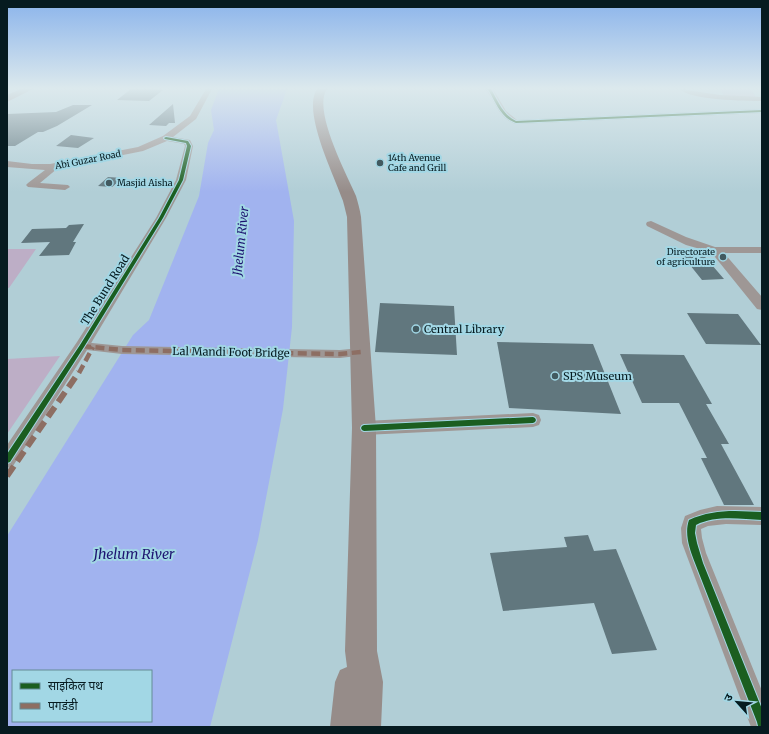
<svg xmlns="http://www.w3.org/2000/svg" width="769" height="734" viewBox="0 0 769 734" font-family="Merriweather,'Noto Sans Devanagari',serif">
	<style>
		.green { fill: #bdaec6 }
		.water { fill: #a1b3ef; fill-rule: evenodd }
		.building { fill: #61777e }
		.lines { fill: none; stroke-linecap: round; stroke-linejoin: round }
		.pedestrian { fill: #9e9795; fill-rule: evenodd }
		.minor { fill: #9e9795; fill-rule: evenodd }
		.secondary { fill: #968c89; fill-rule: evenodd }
		.quiet-far1 { stroke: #8d6e63; stroke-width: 4.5; stroke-dasharray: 9 4.5; stroke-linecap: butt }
		.quiet { stroke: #8d6e63; stroke-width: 6; stroke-dasharray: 12 6; stroke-linecap: butt }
		.cycleway-casing { stroke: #a2d7e5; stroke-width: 2 }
		.cycleway { fill: #1b5e20; fill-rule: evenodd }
		.poi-dot { fill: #425a60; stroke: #a2d7e5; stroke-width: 1.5 }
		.labels { text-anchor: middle; stroke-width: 4; stroke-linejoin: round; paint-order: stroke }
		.far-poi-label { font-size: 9px; fill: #061b20; stroke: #a2d7e5; text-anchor: start }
		.far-street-label { font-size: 9px; fill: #061b20; stroke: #a2d7e5 }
		.street-label { font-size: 11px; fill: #061b20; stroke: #a2d7e5 }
		.poi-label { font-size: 11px; fill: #061b20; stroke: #a2d7e5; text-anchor: start }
		.water-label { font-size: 12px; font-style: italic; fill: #1d1471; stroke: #a2d7e5 }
		.near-water-label { font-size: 14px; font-style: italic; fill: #1d1471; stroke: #a2d7e5 }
	</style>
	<rect width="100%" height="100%" fill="#b1ced6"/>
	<path class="green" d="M720 89H751L757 99 724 96Z
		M7 249H36L9 288H7Z
		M60 356 7 434V359Z"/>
	<path class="water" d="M219 89H287L276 120 294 221 292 327 283 409 258 540 210 727H7V536L133 335 149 320 199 196 208 143 214 130 211 110ZM13 671H151V721H13Z"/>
	<path class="building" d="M131 89H151L163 90 149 101 117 100Z
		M173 104 175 123H169L166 126 149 125Z
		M73 105H92L57 126 43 132H38L15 146H7V114L56 112Z
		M71 135 94 138 78 148 56 146Z
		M108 177 123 178 112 187 98 186Z
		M84 224 73 242H76L69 255 39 256 50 242 21 243 32 229 66 228 69 225Z
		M696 249 699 250 724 279 702 280 678 250Z
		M380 303 454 306 457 355 375 352Z
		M687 313 738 314 761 345 706 344Z
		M497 342 593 344 621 414 509 408Z
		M620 354 684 355 712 404H706L729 444H721L754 505H724L701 458H707L679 403H642Z
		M588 535 594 551 616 549 657 650 612 654 594 603 503 611 490 553 567 547 564 537Z"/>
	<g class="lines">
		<path class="pedestrian" d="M82 342 122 346 340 350 361 348 365 349 366 352 365 355 340 358 122 354 78 349 77 346 78 343Z"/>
		<path class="minor" d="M206 89H212L196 119 173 137 190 140 193 146 186 180 166 218 87 350 13 466 7 468V445L77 342 156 218 176 180 185 146 184 144 167 141 143 151 58 168 40 183 68 185 70 187 65 190 28 187 26 185 28 183 45 170 7 167V161L32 164H50L138 147 163 136 190 116Z
			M485 89H493L506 111 517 120 762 109V113L516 124C498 119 496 101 485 89Z
			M680 89 720 95 762 97V101C746 101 689 100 680 89Z
			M651 221 686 237 715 247H762V253H724L762 297V310L757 309 711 252 686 245 647 226 646 224 647 222Z
			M533 413 539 415 541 420 539 425 533 427 364 435 358 433 356 428 358 423 364 421Z
			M717 506 762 507V525L726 524 708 526 701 529 702 538 706 553 762 691V727H751L682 543 681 528 685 516 700 510Z"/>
		<path class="secondary" d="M21 89H33L7 102V95Z
			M317 89H327C312 110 347 175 356 196 358 203 360 210 361 217L376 428 377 651 383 682 381 727H330L335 682 340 670 347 667 345 651 352 428 347 217C345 210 344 202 341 196 333 173 302 111 317 89Z"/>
		<path class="quiet-far1" d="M82 346 122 350 340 354 361 352
			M79 373 93 347"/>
		<path class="quiet" d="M7 476 79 372"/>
		<defs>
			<path id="cycleway" d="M487 89H491C498 101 503 115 516 121L762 110V112L516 123C501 118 496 103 489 91Z
				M166 137 188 141 191 146 183 180 163 218 84 347 10 462 7 463V454L80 345 159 218 179 180 187 146 186 143 165 139 164 138Z
				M533 417 535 418 536 420 535 422 533 423 364 431 362 430 361 428 362 426 364 425Z
				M735 511 762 512V520C740 519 716 515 696 525L695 533 697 543 703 563 762 709V727L758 726 757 722 695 563C690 550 684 534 689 520 704 513 719 511 735 511Z"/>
		</defs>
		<use href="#cycleway" class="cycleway-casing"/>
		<use href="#cycleway" class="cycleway"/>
	</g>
	<linearGradient id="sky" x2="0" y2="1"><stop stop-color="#8bb4eb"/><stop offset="0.46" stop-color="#dce9ed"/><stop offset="1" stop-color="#dce9ed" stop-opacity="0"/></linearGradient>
	<rect width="769" height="192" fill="url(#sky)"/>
	<g class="poi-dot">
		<circle cx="380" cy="163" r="4"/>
		<circle cx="109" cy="183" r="4"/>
		<circle cx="723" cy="257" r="4"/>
		<circle cx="416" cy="329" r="4"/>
		<circle cx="555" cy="376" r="4"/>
	</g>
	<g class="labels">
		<g class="far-poi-label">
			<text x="388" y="161">14th Avenue<tspan x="388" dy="10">Cafe and Grill</tspan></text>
			<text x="117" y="186">Masjid Aisha</text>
			<text x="715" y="255" text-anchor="end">Directorate<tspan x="715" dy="10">of agriculture</tspan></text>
		</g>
		<g class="far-street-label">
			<text transform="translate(88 160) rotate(-11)" y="3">Abi Guzar Road</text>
		</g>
		<g class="street-label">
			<text transform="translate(105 290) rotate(-58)" y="4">The Bund Road</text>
			<text transform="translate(231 352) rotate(1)" y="4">Lal Mandi Foot Bridge</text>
		</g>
		<g class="poi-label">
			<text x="424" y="333">Central Library</text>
			<text x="563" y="380">SPS Museum</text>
		</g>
		<g class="water-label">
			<text transform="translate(241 241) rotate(-84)" y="4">Jhelum River</text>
		</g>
		<g class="near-water-label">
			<text x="134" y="559">Jhelum River</text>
		</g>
	</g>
	<rect width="769" height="734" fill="none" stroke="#061b20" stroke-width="16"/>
	<rect x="12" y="670" width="140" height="52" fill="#a2d7e5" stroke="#648c96"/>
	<rect x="20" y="683" width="20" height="6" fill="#1b5e20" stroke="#648c96"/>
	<text x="48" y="690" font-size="12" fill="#061b20">साइकिल पथ</text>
	<rect x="20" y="703" width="20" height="6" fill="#8d6e63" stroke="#648c96"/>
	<text x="48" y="710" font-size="12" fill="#061b20">पगडंडी</text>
	<g transform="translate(737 702) rotate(297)" stroke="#a2d7e5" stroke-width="3" paint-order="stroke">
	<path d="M0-3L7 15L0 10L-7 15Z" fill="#061b20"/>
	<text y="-6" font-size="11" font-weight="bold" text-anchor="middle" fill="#061b20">उ</text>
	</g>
</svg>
